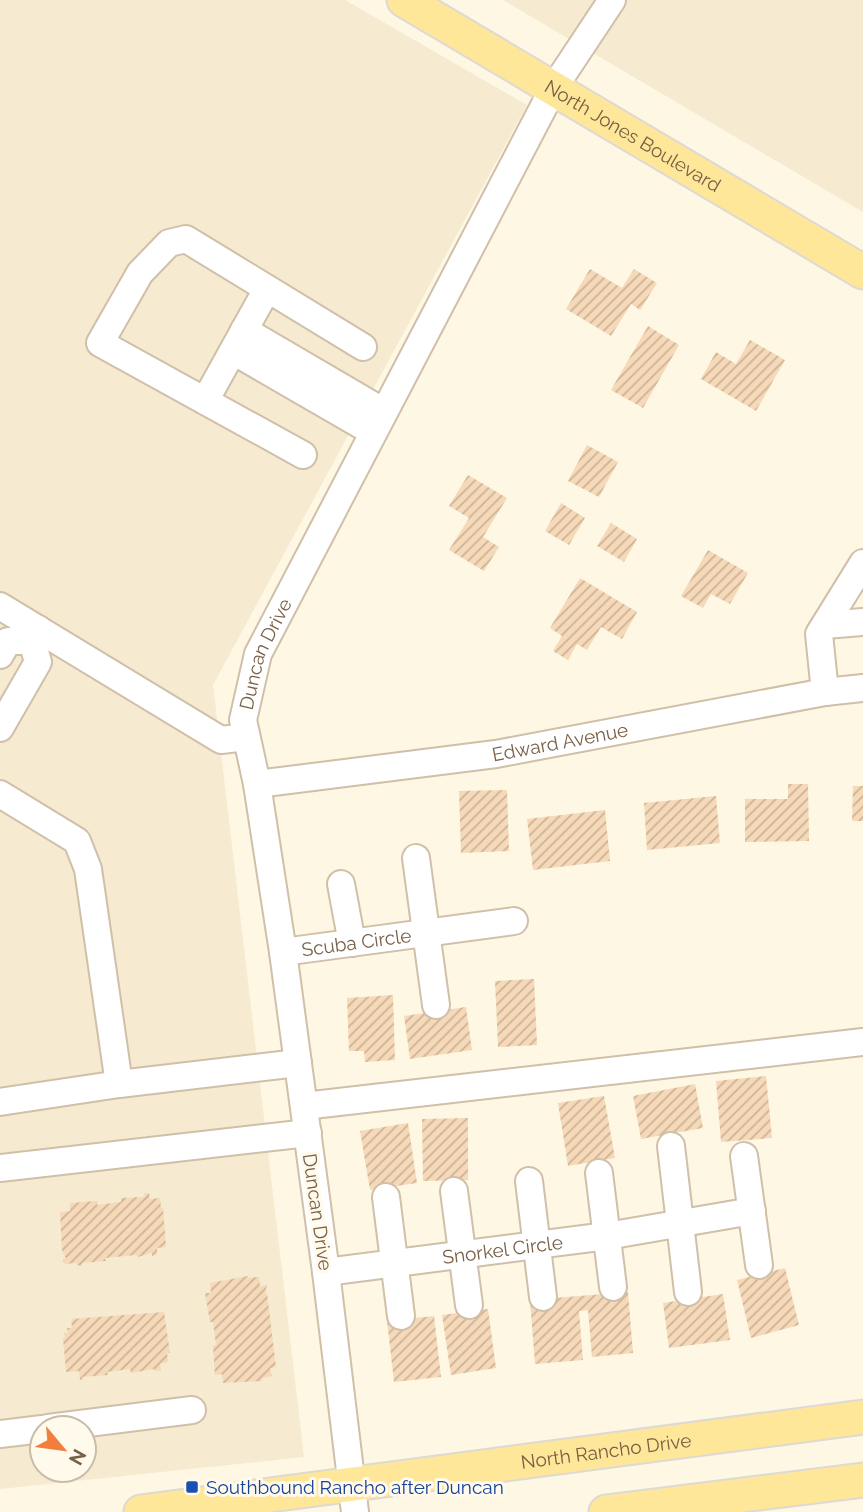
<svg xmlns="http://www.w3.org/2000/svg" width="863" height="1512" viewBox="0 0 863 1512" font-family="Raleway,sans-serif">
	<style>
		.residential { fill: #f6ead1; fill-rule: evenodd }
		.building { fill: url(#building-hatch) }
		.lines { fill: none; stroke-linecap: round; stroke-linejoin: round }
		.minor-casing { stroke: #d0bfa9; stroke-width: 30 }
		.major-casing { stroke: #dfd9d3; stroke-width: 37 }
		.minor { stroke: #fff; stroke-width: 26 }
		.major { stroke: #ffe799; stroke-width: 33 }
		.transit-dot { fill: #1a4fb4; stroke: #fffaeb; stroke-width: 2.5 }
		.labels { text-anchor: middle; stroke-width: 6; stroke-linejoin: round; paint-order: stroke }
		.street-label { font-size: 19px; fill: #785f47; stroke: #fffaeb }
		.transit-label { font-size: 19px; fill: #164399; stroke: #fffaeb; text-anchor: start }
	</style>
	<defs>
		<pattern id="building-hatch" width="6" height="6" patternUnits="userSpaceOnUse" patternTransform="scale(1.75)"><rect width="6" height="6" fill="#f6d9b8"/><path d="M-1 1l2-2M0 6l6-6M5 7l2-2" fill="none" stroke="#ccb397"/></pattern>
	</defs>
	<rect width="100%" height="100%" fill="#fef7e3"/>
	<path class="residential" d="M0 0H345L527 105 213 685 304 1457 0 1489ZM42 1428H84V1470H42Z
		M503 0H863V212Z"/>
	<path class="building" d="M590 269 622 288 634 269 657 283 640 310 631 304 611 336 566 309Z
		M648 326 679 345 643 408 611 390Z
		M750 340 785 360 756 411 701 379 716 352 736 364Z
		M587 445 618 462 599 497 568 481Z
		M468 475 507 498 483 537 499 547 484 571 449 550 469 518 449 506Z
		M561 503 585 518 569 545 545 531Z
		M611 523 637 539 624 562 597 546Z
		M708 550 748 573 730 604 711 594 703 608 681 596Z
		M580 578 637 612 622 639 601 627 587 650 577 644 568 660 553 651 562 636 550 628Z
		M788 784H808L809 841 745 842V799H788Z
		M853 786H863V821H852Z
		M507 790 509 851 461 853 459 791Z
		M716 796 720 843 647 850 644 803Z
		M605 810 610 861 533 870 527 819Z
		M534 979 537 1045 498 1047 495 981Z
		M393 995 395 1060 365 1062 364 1051H349L347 998Z
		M466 1007 472 1050 410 1059 404 1016Z
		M766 1076 772 1138 721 1142 716 1081Z
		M695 1084 703 1128 641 1139 633 1096Z
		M604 1096 615 1158 568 1166 558 1103Z
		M468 1118V1180L423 1181 422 1119Z
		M408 1123 417 1183 370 1190 360 1131Z
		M144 1193H149L150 1199 160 1198 161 1208H163L166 1247 157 1248V1255L152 1256V1253L138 1257 136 1255 105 1258 106 1261 82 1263V1266L77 1265V1263L64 1264 63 1260 66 1259 62 1250 60 1212 70 1211V1203L98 1201 97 1205 121 1202V1198L142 1197 145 1196Z
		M785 1268 799 1325 751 1338 737 1280Z
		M248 1276V1278L259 1277 260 1286 267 1285 265 1293H267L276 1367 270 1368 272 1376 262 1378V1381L223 1383 222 1374 215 1375 213 1346 216 1345 213 1322H210L205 1293H211L210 1283Z
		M628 1292 633 1353 592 1357 588 1310 579 1311 583 1360 535 1364 530 1300Z
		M723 1294 730 1340 669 1348 663 1303Z
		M488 1309 496 1368 451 1375 442 1315Z
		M164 1312 170 1353 167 1352 168 1362 160 1364 161 1371H155L154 1369 131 1373 130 1369 107 1372 108 1375 82 1377 83 1379 80 1380 79 1371 66 1372 63 1338H65L64 1333H68L67 1328H72L71 1319Z
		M434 1316 441 1377 394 1382 387 1321Z"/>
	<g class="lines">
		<defs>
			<g id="minor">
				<path d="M244 330 384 412"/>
				<path d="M233 351 373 432"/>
				<path d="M205 401 267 289"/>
				<path d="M303 455 100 343 140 273 169 243 186 239 363 347"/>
				<path d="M0 606 221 740 246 737"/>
				<path d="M825 625 863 622"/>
				<path d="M0 655 8 641H32"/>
				<path d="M825 692 819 634 863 563"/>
				<path d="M0 728 38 662 32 641 38 629"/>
				<path id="s1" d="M257 784 496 754 825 692 863 688"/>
				<path d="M0 794 77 841 88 869 119 1084"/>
				<path d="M416 858 436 1005"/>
				<path d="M341 884 352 943"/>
				<path id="s2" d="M283 952 514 921"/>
				<path d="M0 1102 119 1084 298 1063"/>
				<path d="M304 1106 863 1042"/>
				<path d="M671 1146 688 1292"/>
				<path d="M744 1156 759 1265"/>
				<path d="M0 1168 308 1133"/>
				<path d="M599 1173 613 1287"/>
				<path d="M529 1181 543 1297"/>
				<path d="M454 1191 469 1305"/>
				<path d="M386 1197 401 1316"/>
				<path id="s3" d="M326 1272 607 1236 752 1211"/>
				<path d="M48 1428 192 1410"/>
				<path d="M0 1434 42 1429"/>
				<path id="s4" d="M355 1512 326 1272 283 952 257 784 243 720 258 654 553 89 612 0"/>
			</g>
			<g id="major">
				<path id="s5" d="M404 0 863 272"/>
				<path id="s6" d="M141 1512 863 1417"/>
				<path d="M606 1512 863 1480"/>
			</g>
		</defs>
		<use href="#minor" class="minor-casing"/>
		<use href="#major" class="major-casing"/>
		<use href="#minor" class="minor"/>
		<use href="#major" class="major"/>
	</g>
	<rect class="transit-dot" x="185" y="1480" width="14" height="14" rx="3.5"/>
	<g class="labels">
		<g class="street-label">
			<text dy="7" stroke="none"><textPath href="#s5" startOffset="266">North Jones Boulevard</textPath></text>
			<text dy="7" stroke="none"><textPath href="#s4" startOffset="870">Duncan Drive</textPath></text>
			<text dy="7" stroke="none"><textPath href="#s1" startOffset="306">Edward Avenue</textPath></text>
			<text dy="7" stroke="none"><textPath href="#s2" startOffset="74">Scuba Circle</textPath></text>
			<text transform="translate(318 1212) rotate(82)" y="7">Duncan Drive</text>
			<text dy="7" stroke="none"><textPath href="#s3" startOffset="178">Snorkel Circle</textPath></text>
			<text dy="7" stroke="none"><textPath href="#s6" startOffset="469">North Rancho Drive</textPath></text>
		</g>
		<g class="transit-label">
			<text x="206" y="1494">Southbound Rancho after Duncan</text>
		</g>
	</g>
	<g transform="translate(63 1449) rotate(119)"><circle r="33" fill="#fffaeb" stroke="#c9bca9" stroke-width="2"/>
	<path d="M0-5L12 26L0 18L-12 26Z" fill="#f27e3e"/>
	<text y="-10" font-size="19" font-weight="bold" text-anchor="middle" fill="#785f47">N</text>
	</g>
</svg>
